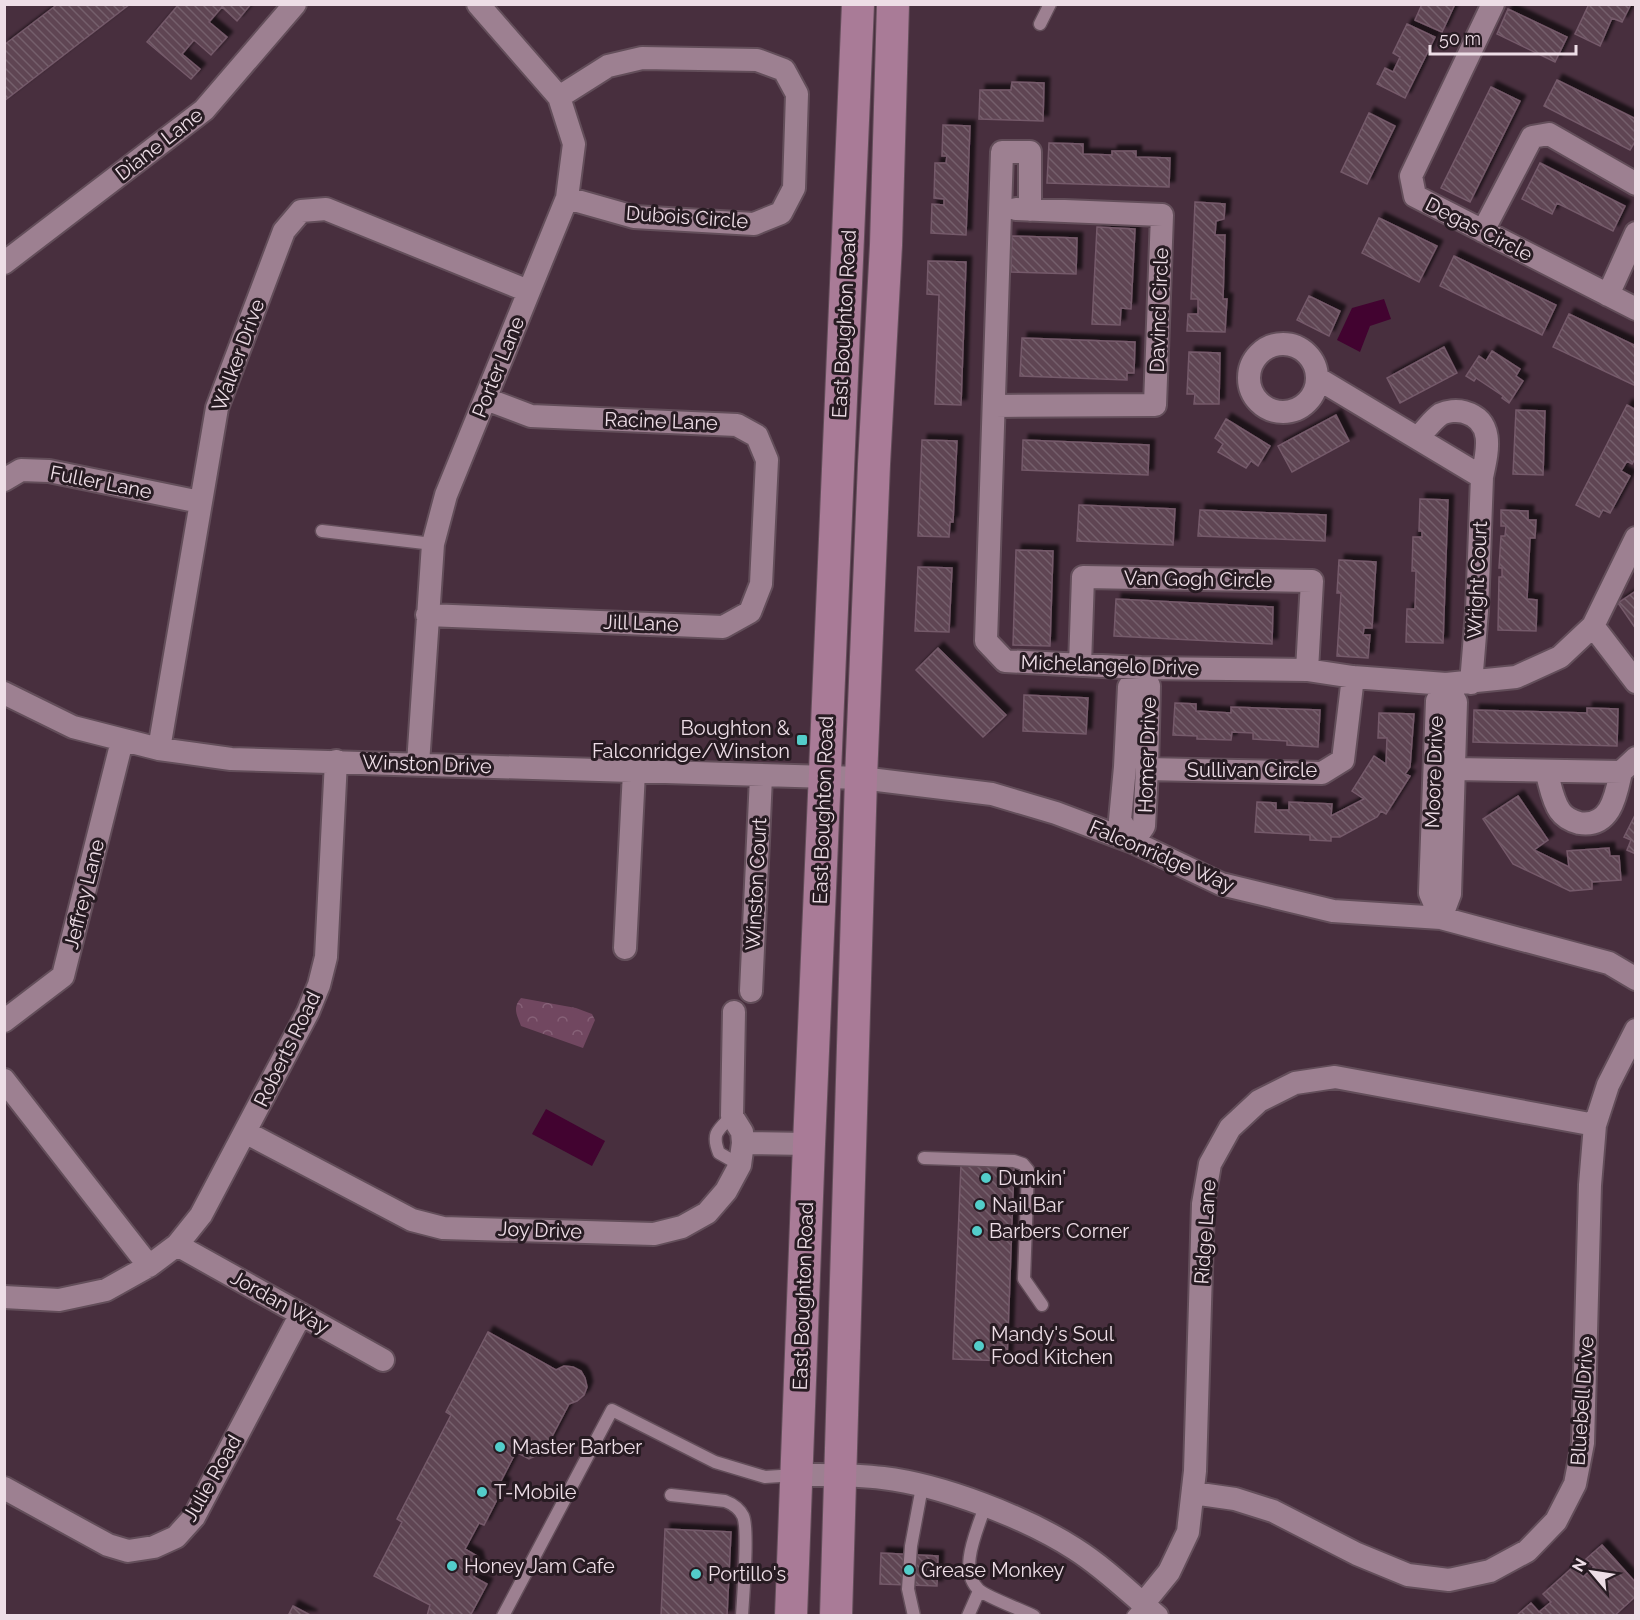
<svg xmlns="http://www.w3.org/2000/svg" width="1640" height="1620" viewBox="0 0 1640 1620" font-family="Raleway,sans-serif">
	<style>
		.forest { fill: url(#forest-crowns) }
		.water { fill: #420330 }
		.building { fill: url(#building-back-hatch); stroke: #755a6a; stroke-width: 1.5; filter: url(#shadow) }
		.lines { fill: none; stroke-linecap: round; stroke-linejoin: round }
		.lane-casing { stroke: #634e5a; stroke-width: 15 }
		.street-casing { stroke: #634e5a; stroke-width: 26 }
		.secondary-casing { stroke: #634e5a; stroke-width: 34 }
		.lane { stroke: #9d8091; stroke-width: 12 }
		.street { stroke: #9d8091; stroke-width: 22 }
		.secondary { stroke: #a97b97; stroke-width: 32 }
		.poi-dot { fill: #53cdca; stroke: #271b22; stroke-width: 2 }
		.labels { text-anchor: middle; stroke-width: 6; stroke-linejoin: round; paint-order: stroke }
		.street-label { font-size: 20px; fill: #eddde6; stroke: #271b22 }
		.poi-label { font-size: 20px; fill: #eddde6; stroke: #271b22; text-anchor: start }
	</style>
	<defs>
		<pattern id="forest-crowns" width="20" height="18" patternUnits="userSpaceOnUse" patternTransform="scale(1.5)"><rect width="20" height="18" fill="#714760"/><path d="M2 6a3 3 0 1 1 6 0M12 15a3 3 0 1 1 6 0" fill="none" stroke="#866177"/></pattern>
		<pattern id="building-back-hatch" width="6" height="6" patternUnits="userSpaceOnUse" patternTransform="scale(1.5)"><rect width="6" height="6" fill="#5e4453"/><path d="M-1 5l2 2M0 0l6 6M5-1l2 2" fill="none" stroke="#755f6c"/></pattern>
		<filter id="shadow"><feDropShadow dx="5.5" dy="-5.5" stdDeviation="1.5" flood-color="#0009"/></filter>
	</defs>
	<rect width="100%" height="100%" fill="#482f3e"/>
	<path class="forest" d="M521 998 576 1008 592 1014 595 1020 583 1048 521 1026C517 1015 512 1008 521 998Z"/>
	<path class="water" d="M1384 299 1391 319 1370 326 1360 352 1337 340 1352 308Z
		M546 1109 605 1141 592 1166 532 1134Z"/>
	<path class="building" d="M58 4H130L4 101V45Z
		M179 4H251L237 21 222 7 209 22 227 37 211 55 194 40 182 54 200 69 191 79 147 42Z
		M1422 4H1455L1442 32 1415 20Z
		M1589 4H1631L1622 22 1612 18 1600 46 1575 34Z
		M1508 9 1567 37 1555 62 1497 34Z
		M1407 24 1435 37 1405 98 1377 84 1385 68 1393 72 1400 57 1393 53Z
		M1557 80 1636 119V140L1630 150 1544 106Z
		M1012 82 1044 83 1043 121 979 119 980 90H1011Z
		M1491 87 1520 101 1470 202 1441 188Z
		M1369 113 1395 126 1367 184 1341 172Z
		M943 125 970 126 966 235 931 233 932 204 944 205V199L934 198 935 163H946L947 156H942Z
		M1049 143 1083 144V154L1112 155V151H1136V157L1170 158 1169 187 1047 183Z
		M1540 163 1625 206 1613 231 1557 203 1552 214 1522 199Z
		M1195 202 1225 204 1224 219 1216 221 1215 235H1225L1223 299H1227L1225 332 1187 331 1188 314H1198V299H1191Z
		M1379 218 1437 246 1419 282 1362 253Z
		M1097 227 1135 229 1131 309 1121 308 1120 325 1092 324Z
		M1012 236 1077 238 1076 274 1011 272Z
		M1454 256 1556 305 1542 335 1440 286Z
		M928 261 966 262 961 405 935 404 939 295 927 294Z
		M1309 296 1340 311 1329 336 1297 320Z
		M1569 314 1636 346V386L1553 347Z
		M1022 338 1135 342 1134 373H1127V380L1020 376Z
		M1444 347 1457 373 1400 403 1387 378Z
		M1492 351 1520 369 1516 376 1523 381 1509 403 1502 398 1503 396 1476 378 1474 381 1466 376 1479 356 1486 361Z
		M1189 352 1220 353 1219 404H1194L1195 394H1187Z
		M1627 405 1636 410V457L1632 464 1627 461 1621 471 1630 476 1610 513 1603 510 1599 517 1576 505Z
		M1516 410 1545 411 1543 475 1513 474Z
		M1336 415 1349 441 1292 472 1278 446Z
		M1226 419 1270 446 1258 466 1251 461 1246 468 1218 452 1223 444 1215 438Z
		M922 440 957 441 953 522H950L949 537 918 536Z
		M1023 440 1149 445 1148 475 1022 470Z
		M1420 499 1448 500 1443 643 1406 642 1407 609H1415L1416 571H1412L1413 537H1422V531H1419Z
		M1079 505 1175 509 1173 545 1077 541Z
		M1200 510 1326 515 1325 541 1198 536Z
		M1501 510 1528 511V520H1536L1535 538H1530L1527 599 1537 600 1536 631 1498 630 1499 577H1502V568H1499L1501 536H1505L1506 526H1501Z
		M1016 550 1053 551 1050 646 1013 645Z
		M1339 560 1376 562 1372 628H1364L1363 635H1370L1368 658 1337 656 1341 593H1337Z
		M918 567 952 568 949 632 915 631Z
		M1636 591V629L1618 603Z
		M1116 599 1273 607 1272 644 1114 636Z
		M938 648 1006 715 983 737 916 670Z
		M1024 695 1088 698 1086 734 1023 731Z
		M1175 703 1196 704V711L1231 713V707L1320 710 1318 747 1287 745V741L1253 739V733L1232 732 1231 740 1197 739V736L1173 735Z
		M1587 708 1618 709 1617 746 1473 742 1474 710 1587 713Z
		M1379 713 1414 714 1410 767 1405 774 1410 776 1386 814 1381 811 1377 817 1340 837H1331V841L1310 840V835L1255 832 1257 802 1276 803V810H1289V802L1332 804 1331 816 1364 799 1352 791 1374 756 1386 764 1387 738H1378Z
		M1518 796 1548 840 1534 850 1569 867 1567 851 1609 848 1610 856H1619L1621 880 1592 882V889L1570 891 1513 864 1483 819Z
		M1636 813V854L1627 850 1631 840 1624 837Z
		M961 1164 1014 1167 1007 1361 953 1359Z
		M488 1332 556 1370 564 1366 573 1367 581 1371 585 1378 587 1387 584 1395 577 1401 569 1404 544 1452 529 1459 516 1452 501 1481 505 1484 484 1525 479 1523 465 1549 477 1556 480 1567 474 1577 487 1584 470 1616H427L430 1605 374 1576 402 1522 397 1519 451 1415 446 1412Z
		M665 1529 731 1532 727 1616H661Z
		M1602 1545 1636 1583V1596L1614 1616H1516L1531 1603 1539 1612 1551 1602 1543 1594 1574 1566 1583 1577 1594 1567 1586 1559Z
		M881 1553 938 1556 937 1586 880 1584Z
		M293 1606 312 1616H288Z"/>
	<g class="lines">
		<defs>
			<path id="lane" d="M1040 24 1050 4
				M322 531 433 544
				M732 1116C718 1130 711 1133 719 1153L740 1165
				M924 1158 1014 1161 1023 1164 1028 1170 1024 1279 1042 1305
				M671 1495 725 1501C733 1504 739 1508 743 1516 749 1529 743 1596 742 1616
				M985 1506C978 1529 957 1570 979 1590 987 1597 1022 1610 1034 1616
				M503 1616 612 1410 715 1462 765 1477 796 1475
				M914 1616 908 1589 911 1546 922 1487
				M968 1616 979 1591
				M1133 1616 1143 1604"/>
			<path id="street" d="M1493 4 1411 176 1415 196 1636 309
				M559 97 608 66 642 58 757 60 784 70 797 94 794 188 781 213 754 224 634 217 567 198
				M1030 210V152H1002L986 641 1005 661 1141 668 1307 670 1353 677 1446 684 1516 677 1560 657 1593 626 1636 538
				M1483 231 1532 137 1549 134 1636 184
				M4 263 204 110 295 4
				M1608 295 1636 233
				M1249 378a34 34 0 1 1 68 0a34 34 0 1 1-68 0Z
				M1317 378 1482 477 1477 611 1471 683
				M995 406 1155 405 1162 215 1016 209
				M1417 438C1425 431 1432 420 1441 414 1447 411 1457 410 1464 412 1496 421 1487 453 1482 477
				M4 480 21 470 49 471 200 502
				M427 615 723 627 750 612 761 584 767 460 757 436 737 425 531 416 486 399
				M1593 626 1636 682
				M1080 665 1083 577 1312 581 1307 670
				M1141 668 1149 686 1147 769 1144 826 1133 842 1120 820 1125 767 1129 687Z
				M4 693 73 727 159 749 231 759 861 778 992 794 1056 813 1133 842 1221 884 1333 911 1441 918 1609 963 1636 979
				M159 749 217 408 284 231 301 211 326 209 528 291
				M418 764 433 544 446 495 567 198 574 144 559 97 478 4
				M1147 769 1322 773 1343 760 1353 677
				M1455 769 1621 772 1636 758
				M1546 771C1550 783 1552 800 1560 811 1564 817 1572 821 1579 823 1611 828 1616 795 1621 772
				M1441 918 1430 893 1437 701 1446 684
				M1441 918 1450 894 1456 702 1446 684
				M625 948 634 772
				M751 991 761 777
				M734 1012 732 1116 742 1132 743 1143
				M4 1021 63 976 122 741
				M4 1080 149 1266
				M245 1132 412 1220 443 1228 654 1234 682 1227 707 1213 726 1191 740 1165 743 1143 809 1144
				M177 1245 383 1360
				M4 1297 59 1300 106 1290 149 1266 177 1245 201 1215 308 1012 319 985 326 957 336 761
				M796 1475C825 1475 854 1474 883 1478 942 1485 1025 1517 1075 1549 1105 1568 1130 1593 1157 1616
				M4 1488 108 1545 128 1551 154 1547 176 1537 194 1517 301 1314
				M1193 1493 1235 1499 1273 1511 1357 1554 1408 1575 1449 1580 1490 1571 1527 1551 1556 1521 1575 1484 1583 1443 1590 1185 1595 1125 1608 1085 1636 1030
				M1143 1604 1169 1572 1188 1532 1195 1471 1203 1204 1210 1164 1230 1128 1259 1101 1295 1083 1335 1077 1595 1125"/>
			<path id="secondary" d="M791 1616 809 1144 858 4
				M836 1616 861 778 874 464 886 245 893 4"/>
		</defs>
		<use href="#lane" class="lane-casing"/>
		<use href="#street" class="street-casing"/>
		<use href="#secondary" class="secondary-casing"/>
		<use href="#lane" class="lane"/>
		<use href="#street" class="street"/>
		<use href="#secondary" class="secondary"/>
	</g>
	<g class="poi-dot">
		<rect x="796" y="734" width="12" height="12" rx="3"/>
		<circle cx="986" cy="1178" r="6"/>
		<circle cx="980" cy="1205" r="6"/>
		<circle cx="977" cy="1231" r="6"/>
		<circle cx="979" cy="1346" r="6"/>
		<circle cx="500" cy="1447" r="6"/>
		<circle cx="482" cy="1492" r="6"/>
		<circle cx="452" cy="1566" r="6"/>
		<circle cx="909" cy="1570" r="6"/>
		<circle cx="696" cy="1574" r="6"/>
	</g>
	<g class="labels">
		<g class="street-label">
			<text transform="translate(159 144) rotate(-38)" y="7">Diane Lane</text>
			<text transform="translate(687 217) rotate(4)" y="7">Dubois Circle</text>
			<text transform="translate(1479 229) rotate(27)" y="7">Degas Circle</text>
			<text transform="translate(1159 310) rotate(-88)" y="7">Davinci Circle</text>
			<text transform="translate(844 324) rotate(-87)" y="7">East Boughton Road</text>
			<text transform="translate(238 355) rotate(-70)" y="7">Walker Drive</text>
			<text transform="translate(498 367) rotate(-68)" y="7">Porter Lane</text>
			<text transform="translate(661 421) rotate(2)" y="7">Racine Lane</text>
			<text transform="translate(101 482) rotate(11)" y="7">Fuller Lane</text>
			<text transform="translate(1198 579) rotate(1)" y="7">Van Gogh Circle</text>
			<text transform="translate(1477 580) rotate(-87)" y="7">Wright Court</text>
			<text transform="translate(641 623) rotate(2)" y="7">Jill Lane</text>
			<text transform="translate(1110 665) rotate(2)" y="7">Michelangelo Drive</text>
			<text transform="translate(1147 755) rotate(-88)" y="7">Homer Drive</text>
			<text transform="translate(427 764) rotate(2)" y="7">Winston Drive</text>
			<text x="1252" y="777">Sullivan Circle</text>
			<text transform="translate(1434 772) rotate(-88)" y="7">Moore Drive</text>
			<text transform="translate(823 810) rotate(-88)" y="7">East Boughton Road</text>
			<text transform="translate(1162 856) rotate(23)" y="7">Falconridge Way</text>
			<text transform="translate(756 884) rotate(-87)" y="7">Winston Court</text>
			<text transform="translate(84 894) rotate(-76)" y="7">Jeffrey Lane</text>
			<text transform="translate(287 1049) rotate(-64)" y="7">Roberts Road</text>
			<text transform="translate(540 1230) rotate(2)" y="7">Joy Drive</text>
			<text transform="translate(1205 1232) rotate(-86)" y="7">Ridge Lane</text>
			<text transform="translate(803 1296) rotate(-88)" y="7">East Boughton Road</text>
			<text transform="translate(280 1302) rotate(29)" y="7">Jordan Way</text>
			<text transform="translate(1582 1401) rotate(-86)" y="7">Bluebell Drive</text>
			<text transform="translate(212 1478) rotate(-60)" y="7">Julie Road</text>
		</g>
		<g class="poi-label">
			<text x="790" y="735" text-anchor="end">Boughton &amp;<tspan x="790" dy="23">Falconridge/Winston</tspan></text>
			<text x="998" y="1185">Dunkin'</text>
			<text x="992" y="1212">Nail Bar</text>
			<text x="989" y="1238">Barbers Corner</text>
			<text x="991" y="1341">Mandy's Soul<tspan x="991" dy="23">Food Kitchen</tspan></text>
			<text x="512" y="1454">Master Barber</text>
			<text x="494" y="1499">T-Mobile</text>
			<text x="464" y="1573">Honey Jam Cafe</text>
			<text x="921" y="1577">Grease Monkey</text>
			<text x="708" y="1581">Portillo's</text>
		</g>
	</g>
	<rect width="1640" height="1620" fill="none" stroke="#eddde6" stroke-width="12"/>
	<g transform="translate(1592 1572) rotate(299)" stroke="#271b22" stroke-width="4.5" paint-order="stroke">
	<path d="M0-4.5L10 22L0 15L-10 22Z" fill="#eddde6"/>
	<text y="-9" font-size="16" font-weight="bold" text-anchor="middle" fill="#eddde6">N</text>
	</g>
	<path d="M1430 45v9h146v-9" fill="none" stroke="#eddde6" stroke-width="3"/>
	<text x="1439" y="45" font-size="18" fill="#eddde6" stroke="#271b22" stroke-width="4.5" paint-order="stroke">50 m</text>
</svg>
